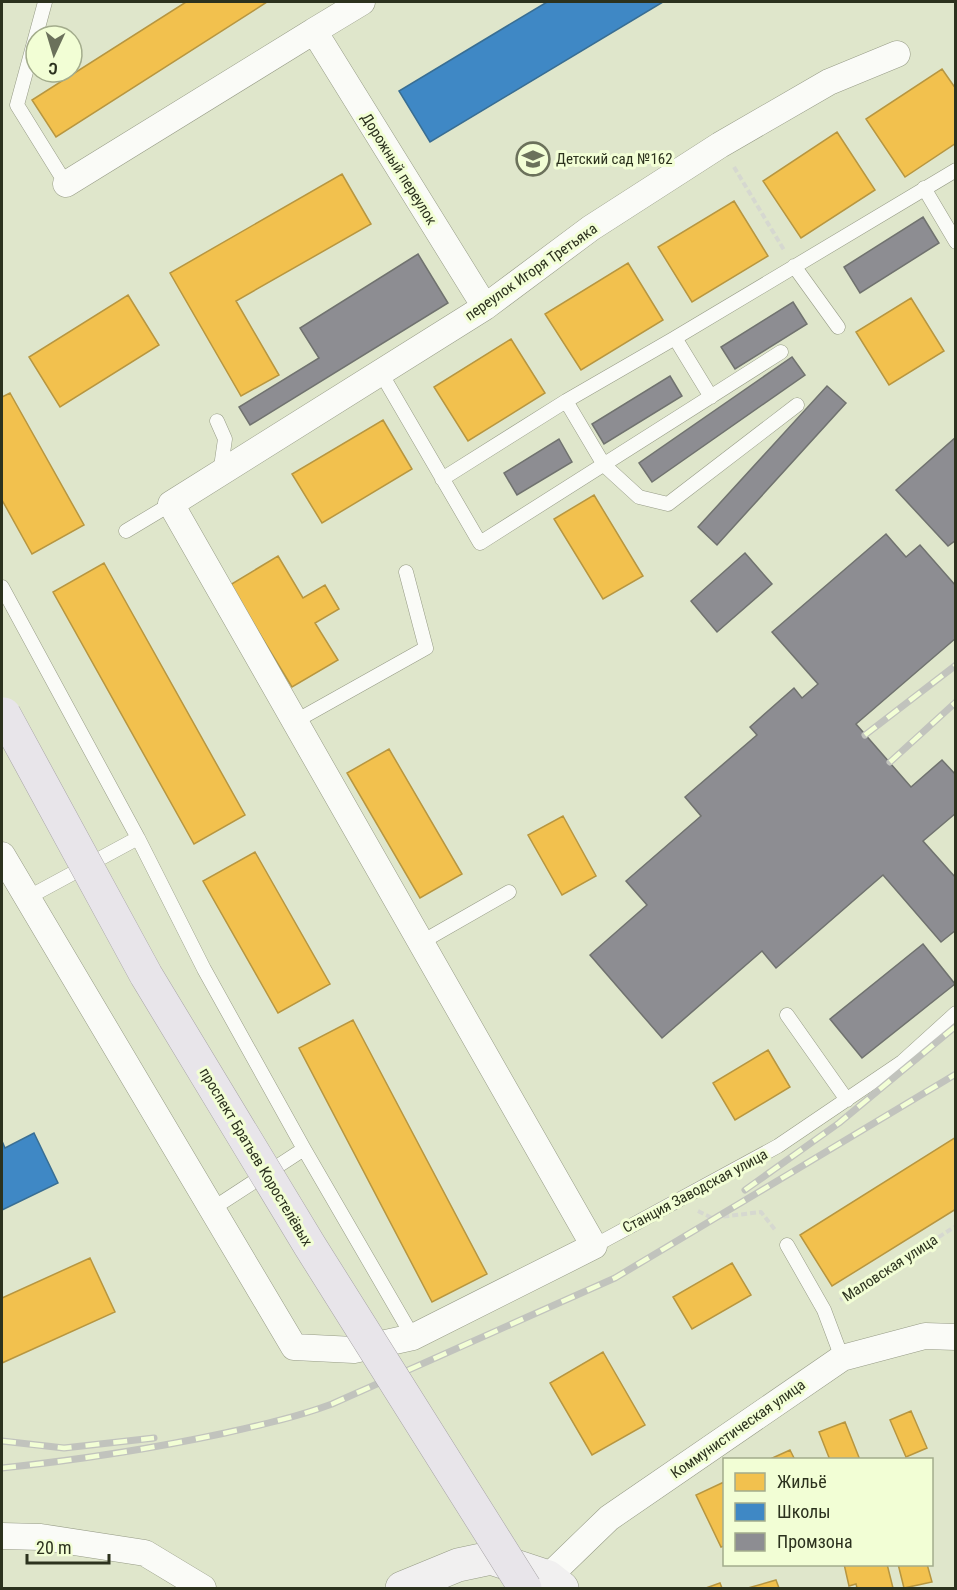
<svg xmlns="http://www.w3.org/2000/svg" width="957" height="1590" viewBox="0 0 957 1590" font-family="'Roboto Condensed',sans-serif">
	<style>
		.homes { fill: #f2c14e; stroke: #b79640; stroke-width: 1.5 }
		.schools { fill: #3f88c5; stroke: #396e93; stroke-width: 1.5 }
		.industry { fill: #8d8d92; stroke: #70726f; stroke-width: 1.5 }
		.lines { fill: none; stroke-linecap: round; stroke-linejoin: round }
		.lane-casing { stroke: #969b86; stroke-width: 15 }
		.street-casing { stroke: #969b86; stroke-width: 27 }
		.secondary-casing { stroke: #969b86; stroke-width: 34 }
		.path { stroke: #d6d8d0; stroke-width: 4; stroke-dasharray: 6 3; stroke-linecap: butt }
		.lane { stroke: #fafbf7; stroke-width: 14 }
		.street { stroke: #fafbf7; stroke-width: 26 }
		.secondary { stroke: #f1f0f0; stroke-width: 33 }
		.rail-casing { stroke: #c1c3bd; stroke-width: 7 }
		.rail { stroke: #f2fed5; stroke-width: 4.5; stroke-dasharray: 14; stroke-linecap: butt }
		.primary-bridge-casing { stroke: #a7a4a6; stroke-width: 34; stroke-linecap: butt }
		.primary-bridge { stroke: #e8e5ea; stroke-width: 33 }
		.labels { text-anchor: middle; stroke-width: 6; stroke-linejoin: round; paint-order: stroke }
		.poi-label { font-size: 15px; fill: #2c321e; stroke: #f2fed5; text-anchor: start }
		.street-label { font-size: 15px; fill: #2c321e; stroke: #f2fed5 }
	</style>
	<rect width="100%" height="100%" fill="#dfe6cb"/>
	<path class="homes" d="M186 2H267L56 137 32 100Z
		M942 69 956 89V143L905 177 866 119Z
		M837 132 875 190 801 238 763 181Z
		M342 174 371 224 236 301 279 375 241 396 170 273Z
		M734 201 768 256 692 302 658 247Z
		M628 263 663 320 581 370 545 314Z
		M128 295 159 345 60 407 29 357Z
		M911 298 944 351 889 385 856 332Z
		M511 339 545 393 468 441 434 387Z
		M10 393 84 525 32 554 2 500V397Z
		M383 420 412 469 322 523 292 474Z
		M594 495 643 576 603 599 554 519Z
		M278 556 303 598 325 585 339 609 315 623 338 660 292 687 230 585Z
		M104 563 245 815 194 844 53 592Z
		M389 749 462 874 420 898 347 773Z
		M563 816 596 876 562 895 528 835Z
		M255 852 330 984 278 1013 203 881Z
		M353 1020 487 1274 432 1302 299 1048Z
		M768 1050 790 1087 735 1120 713 1083Z
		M956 1137V1209L832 1286 800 1235Z
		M90 1258 115 1312 2 1363V1298Z
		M732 1263 751 1295 692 1329 673 1297Z
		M603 1352 645 1425 592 1455 550 1383Z
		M911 1411 927 1448 906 1457 890 1420Z
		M845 1422 860 1460H830L819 1432Z
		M790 1450 795 1460H768Z
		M724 1482V1546L721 1547 696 1495Z
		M844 1564H887L893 1588H857L856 1584 849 1586Z
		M898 1564H927L932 1582 904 1588Z
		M776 1580 779 1588H748Z
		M720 1583 722 1588H706Z"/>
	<path class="schools" d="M547 2H663L430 142 399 91Z
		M34 1133 58 1183 2 1210V1141L5 1148Z"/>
	<path class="industry" d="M923 217 939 243 860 293 844 267Z
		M418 254 448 303 250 425 239 407 319 358 300 328Z
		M793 302 807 324 735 369 721 347Z
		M792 357 805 375 652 482 639 463Z
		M670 376 682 396 604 444 592 424Z
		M827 386 846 403 717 545 698 527Z
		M956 437V540L948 546 896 490Z
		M559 439 572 462 517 495 504 473Z
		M886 534 906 557 920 545 956 586V638L856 724 911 787 942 760 956 775V813L923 841 956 878V930L941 942 883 875 776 968 762 951 662 1038 590 955 647 905 626 881 701 816 685 797 757 735 750 727 794 688 802 698 818 684 772 632Z
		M745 553 772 584 717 632 691 601Z
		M923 944 955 984 862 1058 830 1019Z"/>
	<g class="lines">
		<defs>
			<path id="lane" d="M45 2 17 105 66 184
				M924 188 956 242
				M794 266 838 327
				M675 338 566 401 604 465 639 497 668 504 797 405
				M381 373 480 543 781 352
				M711 397 675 338 956 170
				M217 421 225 439 220 474
				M442 479 566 401
				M126 531 171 504
				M2 587 138 838 204 969 304 1149 413 1337
				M294 722 426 648 406 572
				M27 898 138 838
				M420 943 509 892
				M787 1015 847 1100
				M212 1209 304 1149
				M787 1245 824 1310 842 1358
				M594 1246 778 1146 902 1062 956 1013"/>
			<path id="street" d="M362 2 314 31 485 307
				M66 184 314 31
				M2 855 294 1347 354 1350 413 1337 594 1246 171 504 485 307 591 228 720 145 829 82 897 54
				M2 1536 41 1537 145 1553 203 1588
				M548 1577 609 1518 842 1358 925 1336 956 1337"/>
			<path id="secondary" d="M402 1588 458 1565 491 1558 548 1577 562 1588"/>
		</defs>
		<use href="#lane" class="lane-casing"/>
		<use href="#street" class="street-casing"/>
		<use href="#secondary" class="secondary-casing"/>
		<path class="path" d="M734 167 784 250
			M698 1211 712 1218 761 1212 776 1231
			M840 1300 956 1226"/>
		<use href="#lane" class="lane"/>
		<use href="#street" class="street"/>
		<use href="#secondary" class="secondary"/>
		<defs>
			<path id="rail" d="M865 735 956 665
				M890 762 956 702
				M745 1190 839 1123 956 1026
				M2 1441 64 1448 154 1438
				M2 1468C77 1460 151 1449 225 1433 261 1425 297 1417 332 1404L615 1278 956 1074"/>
		</defs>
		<use href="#rail" class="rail-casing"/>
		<use href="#rail" class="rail"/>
		<defs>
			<path id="primary-bridge" d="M4 714 146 975 310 1246 525 1588"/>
		</defs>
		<use href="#primary-bridge" class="primary-bridge-casing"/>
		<use href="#primary-bridge" class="primary-bridge"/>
	</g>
	<defs>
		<symbol id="school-ring" viewBox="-11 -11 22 22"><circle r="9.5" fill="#f2fed5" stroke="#6b715b" stroke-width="1.5"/><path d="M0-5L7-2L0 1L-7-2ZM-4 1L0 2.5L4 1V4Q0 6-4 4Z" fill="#6b715b"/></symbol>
	</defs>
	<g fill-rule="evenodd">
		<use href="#school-ring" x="514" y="140" width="38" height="38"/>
	</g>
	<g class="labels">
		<g class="poi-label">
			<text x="556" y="164">Детский сад №162</text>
		</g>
		<g class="street-label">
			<text transform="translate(399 169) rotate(58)" y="5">Дорожный переулок</text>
			<text transform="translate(531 272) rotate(-35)" y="5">переулок Игоря Третьяка</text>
			<text transform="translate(256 1157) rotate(59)" y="5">проспект Братьев Коростелёвых</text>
			<text transform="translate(695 1191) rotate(-28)" y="5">Станция Заводская улица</text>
			<text transform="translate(890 1268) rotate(-33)" y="5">Маловская улица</text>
			<text transform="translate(738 1429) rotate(-35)" y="5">Коммунистическая улица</text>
		</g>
	</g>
	<rect width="957" height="1590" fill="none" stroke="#2c321e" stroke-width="6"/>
	<rect x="723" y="1458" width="210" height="108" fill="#f2fed5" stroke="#a3ac8c" stroke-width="1.5"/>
	<rect x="735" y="1473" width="30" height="18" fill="#f2c14e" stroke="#a3ac8c" stroke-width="1.5"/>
	<text x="777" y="1488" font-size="18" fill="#2c321e">Жильё</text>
	<rect x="735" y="1503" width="30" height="18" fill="#3f88c5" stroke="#a3ac8c" stroke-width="1.5"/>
	<text x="777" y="1518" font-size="18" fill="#2c321e">Школы</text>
	<rect x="735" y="1533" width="30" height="18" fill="#8d8d92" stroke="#a3ac8c" stroke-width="1.5"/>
	<text x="777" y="1548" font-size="18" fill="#2c321e">Промзона</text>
	<g transform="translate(54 54) rotate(184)"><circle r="28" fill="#f2fed5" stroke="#a3ac8c" stroke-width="1.5"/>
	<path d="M0-4.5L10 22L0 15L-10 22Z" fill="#6b715b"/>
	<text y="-9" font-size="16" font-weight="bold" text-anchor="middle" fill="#2c321e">С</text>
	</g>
	<path d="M27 1554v9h82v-9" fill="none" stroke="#2c321e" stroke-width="3"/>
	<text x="36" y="1554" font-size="18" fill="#2c321e" stroke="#f2fed5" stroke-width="4.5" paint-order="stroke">20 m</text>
</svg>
